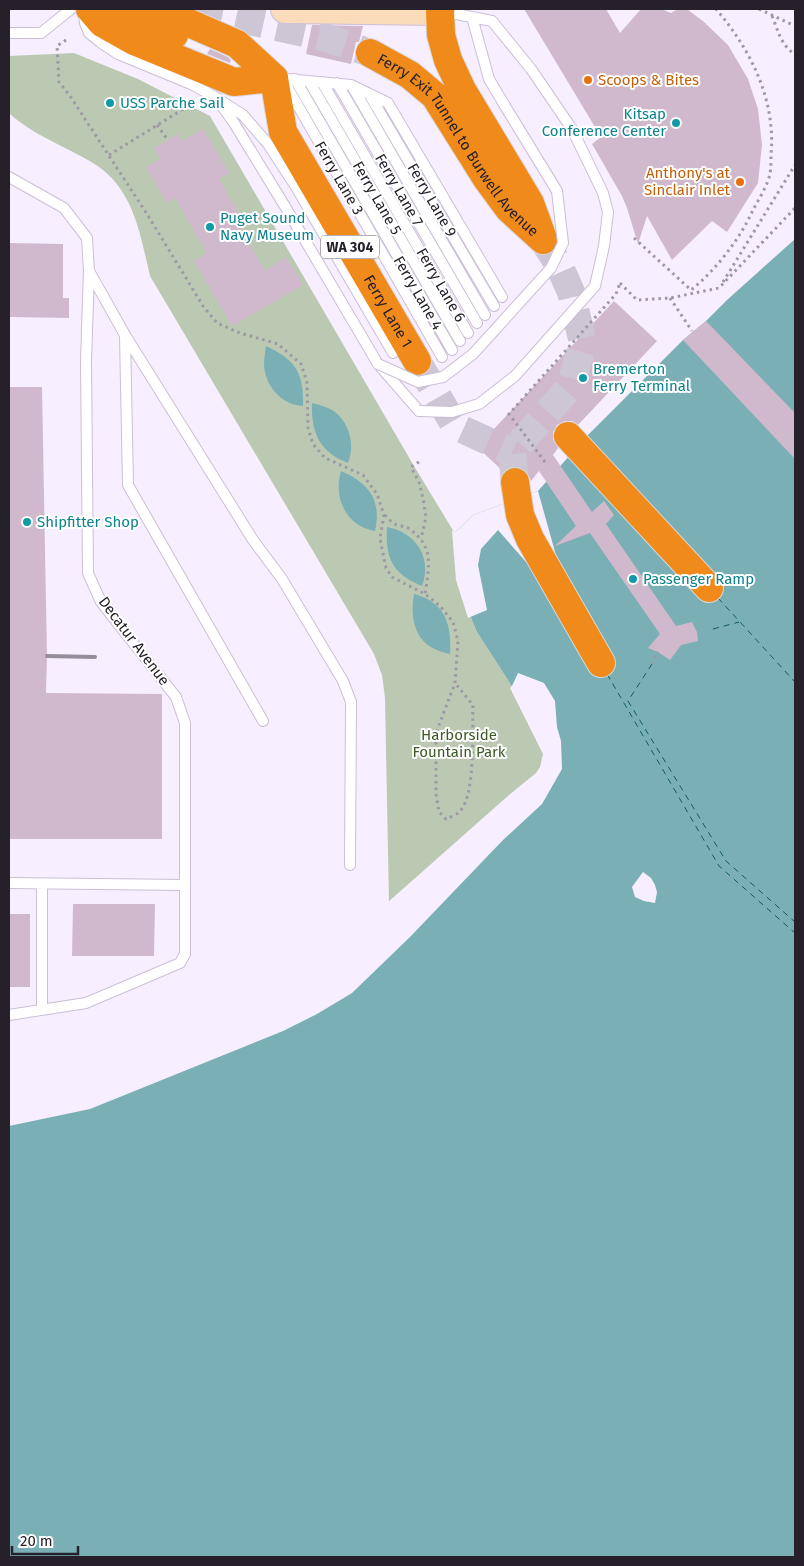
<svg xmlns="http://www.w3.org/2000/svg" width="804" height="1566" viewBox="0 0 804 1566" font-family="'Fira Sans',sans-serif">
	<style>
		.green { fill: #bbc9b3 }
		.water { fill: #7ab0b5 }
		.pier { fill: #f7efff }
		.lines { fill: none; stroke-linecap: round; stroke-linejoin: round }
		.ferry { stroke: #105c63; stroke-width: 1; stroke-dasharray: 6 5; stroke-linecap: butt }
		.building { fill: #d1b9cd }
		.highway-tunnel { stroke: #cdc6d4; stroke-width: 28; stroke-dasharray: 28 14; stroke-linecap: butt }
		.lane-casing { stroke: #cbbed8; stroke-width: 12 }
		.secondary-casing { stroke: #cbbed8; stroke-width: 30 }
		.highway-casing { stroke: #d8d7d9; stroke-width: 30 }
		.path { stroke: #9e97a4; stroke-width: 3; stroke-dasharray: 2.5 4; stroke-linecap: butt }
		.lane { stroke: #fff; stroke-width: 10 }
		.secondary { stroke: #fadcba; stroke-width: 28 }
		.highway { stroke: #f08a1a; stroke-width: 28 }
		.rail { stroke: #948d9a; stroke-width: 4 }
		.lane-bridge-casing { stroke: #cbbed8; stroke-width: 12; stroke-linecap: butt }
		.path-bridge { stroke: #9e97a4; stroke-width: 3; stroke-dasharray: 2.5 4; stroke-linecap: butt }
		.lane-bridge { stroke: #fff; stroke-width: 10 }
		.food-dot { fill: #e8710a; stroke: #fff; stroke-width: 2 }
		.culture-dot { fill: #0f9aa8; stroke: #fff; stroke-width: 2 }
		.labels { text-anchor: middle; stroke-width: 4; stroke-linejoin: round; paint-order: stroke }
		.shield { fill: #fff; stroke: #66636a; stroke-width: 1 }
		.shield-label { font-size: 14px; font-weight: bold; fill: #25202a }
		.food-label { font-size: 15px; fill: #c56008; stroke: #fff; text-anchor: start }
		.culture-label { font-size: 15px; fill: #0d838f; stroke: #fff; text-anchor: start }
		.street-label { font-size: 15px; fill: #25202a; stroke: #fff }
		.park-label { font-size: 15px; fill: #3b5924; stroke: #fff }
	</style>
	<rect width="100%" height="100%" fill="#f7efff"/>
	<path class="green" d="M74 53 138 79 210 116 414 466 454 532 469 613 477 632 515 691 546 753 543 768 389 905 385 698 382 675 374 654 150 276C141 238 135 196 103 170 93 162 79 155 67 149 46 138 26 129 9 113V56Z"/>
	<path class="water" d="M795 239V1557H9V1093L88 1085 310 992 537 775 546 753 515 691 477 632 469 613 454 532 459 529 473 515 538 491 586 437 683 340 706 321 727 300Z
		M266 346C296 360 304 373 303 406 282 405 266 387 264 366 264 359 265 353 266 346Z
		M312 403C320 405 328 407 335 412 350 424 355 445 348 463 319 452 311 432 312 403Z
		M341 471C369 483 382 500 375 531 346 526 333 498 341 471Z
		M387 527C415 532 433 557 422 586 393 574 385 559 387 527Z
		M414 594C445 602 452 624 450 654 417 648 409 624 414 594Z"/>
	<path class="pier" d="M538 491 557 559 534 571 498 530 481 549 478 565 487 610 468 618 456 580 452 531 453 530 454 532 459 529 473 515Z
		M518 673 544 683 555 701 557 727 561 741 562 769 542 804 503 840 410 937 352 993 317 1014 283 1031 90 1109 9 1126V1090L87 1083 195 1023 309 990 387 903 509 795 536 773 540 767 543 754 510 688 512 686Z
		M643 872 651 878 655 885 657 892 655 903 644 901 635 897 632 887Z"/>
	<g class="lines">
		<path class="ferry" d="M718 598 795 682
			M713 629 739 622
			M652 664 628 701 726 861 795 922
			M607 674 719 866 795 933"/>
	</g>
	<path class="building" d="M524 9H606L620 33 641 9H661L671 13 678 9H687L704 22 728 45 748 79 758 109 762 145 758 183 727 232 712 221 672 260 647 216 638 244 627 208 622 196 592 144 601 137Z
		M312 25 363 26 359 42H356L351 64 306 54Z
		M210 49 228 57 231 60 230 63 207 54Z
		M203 129 229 173 219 179 241 217 236 220 265 271 286 257 303 285 232 326 194 261 207 253 175 198 167 203 146 167 160 159 154 148 178 134 182 141Z
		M9 243 63 244V298H69V318L9 317Z
		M614 301 657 341 578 425 572 421H565L557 425 553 432V439L558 448 553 455 592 512 604 501 614 515 606 524 676 626 692 622 697 632 698 641 681 645 670 660 658 652 648 648 660 634 590 533 555 546 576 526 539 471 531 481 527 473 520 467H512L504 472 477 447Z
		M706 321 795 413V459L683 340Z
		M9 387H42L47 656 46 693 162 694V839H9Z
		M73 904H155L154 956H72Z
		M9 914H30V987H9Z"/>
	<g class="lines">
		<path class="highway-tunnel" d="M195 9 327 38 370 53
			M417 361 455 426 512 452
			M515 482 512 452 570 387 583 343 571 292 559 265 543 240"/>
		<defs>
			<path id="lane" d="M441 11 492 21 531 69
				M84 15 85 23 89 33 100 42 118 54 193 85 215 97 243 115 268 144 296 187 393 353
				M472 17 489 79 505 106
				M9 33H41L71 9
				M276 78 351 85 388 103 502 297
				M295 79 452 350
				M309 81 460 341
				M322 82 468 333
				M285 83 442 357
				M337 83 477 323
				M352 86 485 315
				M369 94 494 306
				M219 102 234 123 286 208 378 364 419 411
				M9 177 64 208 87 238 89 271 86 361 88 573 101 602 176 697 185 723V954L180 963 86 1003 9 1015
				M89 271 125 335 128 485 263 721
				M125 335 253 540 282 579 343 681 351 702 350 865
				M9 883 185 885
				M42 884V1010"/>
			<path id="secondary" d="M285 9 440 11 441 9"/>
			<g id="highway">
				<path d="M90 9 102 23 134 41 234 82 274 78"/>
				<path d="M119 9 126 13 174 35"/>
				<path id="s1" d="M157 9 237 44 274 78 283 132 417 361"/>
				<path d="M440 11 441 35 448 60 462 90 530 203 542 236"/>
				<path id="s2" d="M370 53 410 75 435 96 487 179 509 209 543 240"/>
				<path d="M568 436 709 588"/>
				<path d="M515 482 520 515 530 539 601 663"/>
			</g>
		</defs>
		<use href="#lane" class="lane-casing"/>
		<use href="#secondary" class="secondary-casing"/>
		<use href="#highway" class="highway-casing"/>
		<path class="path" d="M759 9 795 26
			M772 16C778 30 781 46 795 54
			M66 40 57 46 59 82 70 96 147 214 203 306 217 323 240 333 278 344 301 364 307 382 308 428 313 444 325 458 363 475 377 494 384 515 380 539 386 568 392 577 425 594 440 606 453 622 458 641 455 683 436 733V794L439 812 446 819C450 817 457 815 460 811 476 795 472 729 473 705L455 683
			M157 125 168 140
			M109 155 193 103
			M634 238 691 290C714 272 740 239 752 212 758 200 767 187 770 174 771 168 771 161 771 155 776 100 751 50 716 9
			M723 282 795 165
			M620 283 637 300 670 298 719 288 795 208
			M670 298 692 331
			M419 462 411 467 419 482 423 498 426 517 421 539
			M385 515C387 517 390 521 393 523 398 526 404 526 408 528 435 546 429 567 425 594
			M652 664 658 652"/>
		<use href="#lane" class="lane"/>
		<use href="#secondary" class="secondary"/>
		<use href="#highway" class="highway"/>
		<path class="rail" d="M47 656 95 657"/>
		<defs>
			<path id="lane-bridge" d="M378 364 418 382 443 377 473 354 551 268 563 243 557 191 505 106
				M419 411 452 412 479 404 515 376 595 286 604 246 608 212 603 193 572 129 531 69"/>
		</defs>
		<use href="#lane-bridge" class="lane-bridge-casing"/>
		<path class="path-bridge" d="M545 462 509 414 616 294 620 283"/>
		<use href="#lane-bridge" class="lane-bridge"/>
	</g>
	<g class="food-dot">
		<circle cx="588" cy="80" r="5"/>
		<circle cx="740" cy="182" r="5"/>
	</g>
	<g class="culture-dot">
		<circle cx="110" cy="103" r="5"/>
		<circle cx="676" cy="123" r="5"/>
		<circle cx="210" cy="227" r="5"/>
		<circle cx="583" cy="378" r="5"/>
		<circle cx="27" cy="522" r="5"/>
		<circle cx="633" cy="579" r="5"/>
	</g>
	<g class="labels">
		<rect class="shield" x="321" y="235.5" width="58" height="23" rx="4"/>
		<g class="shield-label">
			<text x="350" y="252">WA 304</text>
		</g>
		<g class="food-label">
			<text x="598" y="85">Scoops &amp; Bites</text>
			<text x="730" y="178" text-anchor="end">Anthony's at<tspan x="730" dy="17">Sinclair Inlet</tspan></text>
		</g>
		<g class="culture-label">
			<text x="120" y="108">USS Parche Sail</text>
			<text x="666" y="119" text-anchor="end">Kitsap<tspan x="666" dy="17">Conference Center</tspan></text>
			<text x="220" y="223">Puget Sound<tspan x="220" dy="17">Navy Museum</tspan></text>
			<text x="593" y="374">Bremerton<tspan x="593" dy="17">Ferry Terminal</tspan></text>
			<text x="37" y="527">Shipfitter Shop</text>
			<text x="643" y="584">Passenger Ramp</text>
		</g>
		<g class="street-label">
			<text dy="5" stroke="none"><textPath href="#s2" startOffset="130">Ferry Exit Tunnel to Burwell Avenue</textPath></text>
			<text transform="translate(339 178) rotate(60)" y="5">Ferry Lane 3</text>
			<text transform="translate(399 190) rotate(60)" y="5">Ferry Lane 7</text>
			<text transform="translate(377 198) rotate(60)" y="5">Ferry Lane 5</text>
			<text transform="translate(432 200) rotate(60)" y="5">Ferry Lane 9</text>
			<text transform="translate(441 285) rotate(60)" y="5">Ferry Lane 6</text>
			<text transform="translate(418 293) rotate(60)" y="5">Ferry Lane 4</text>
			<text dy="5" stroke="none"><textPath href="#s1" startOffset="400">Ferry Lane 1</textPath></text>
			<text transform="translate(134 641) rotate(53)" y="5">Decatur Avenue</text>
		</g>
		<g class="park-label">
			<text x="459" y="740">Harborside<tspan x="459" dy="17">Fountain Park</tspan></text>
		</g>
	</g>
	<rect width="804" height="1566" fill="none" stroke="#25202a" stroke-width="20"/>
	<path d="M12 1546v8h66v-8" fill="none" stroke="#25202a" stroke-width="2.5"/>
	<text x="20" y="1546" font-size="15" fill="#25202a" stroke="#ffffff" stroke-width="4" paint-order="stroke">20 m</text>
</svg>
